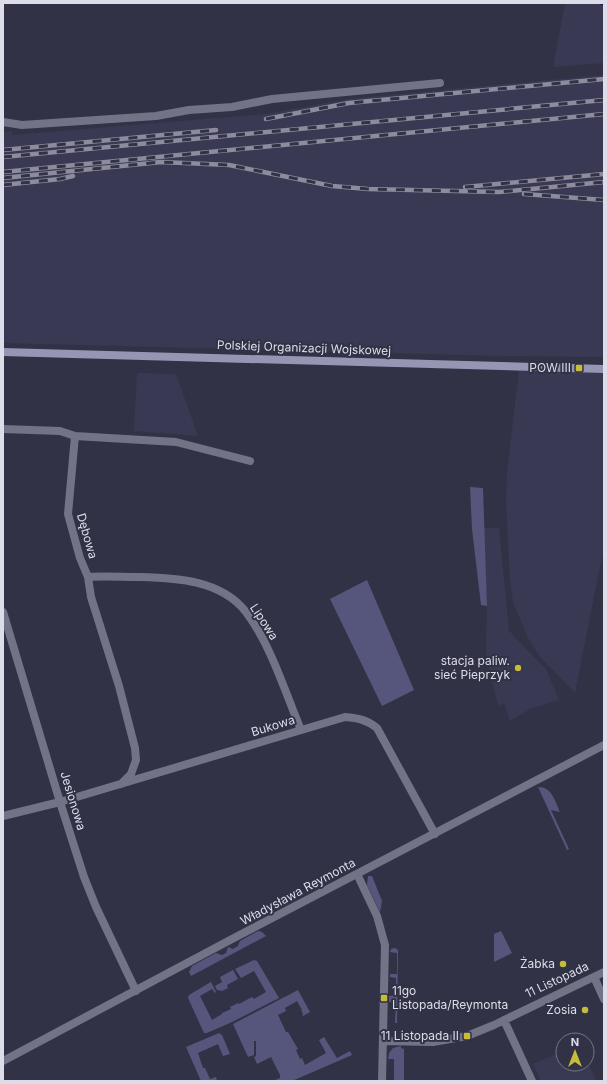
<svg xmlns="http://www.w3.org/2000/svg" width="607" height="1084" viewBox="0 0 607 1084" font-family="Inter,sans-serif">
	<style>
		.built { fill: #3a3954 }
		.green { fill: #56567d }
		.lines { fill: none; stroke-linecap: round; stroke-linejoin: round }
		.stream { stroke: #1a163a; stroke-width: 3 }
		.street { stroke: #727386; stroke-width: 8 }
		.secondary { stroke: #9596b4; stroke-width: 8 }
		.rail-casing { stroke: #8c8c9d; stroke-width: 4.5 }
		.rail { stroke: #323246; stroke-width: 3; stroke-dasharray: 9; stroke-linecap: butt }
		.poi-dot { fill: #c6bc3c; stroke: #323246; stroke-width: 1.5 }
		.labels { text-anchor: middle; stroke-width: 4; stroke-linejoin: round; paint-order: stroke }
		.street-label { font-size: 12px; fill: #ddddea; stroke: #323246 }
		.poi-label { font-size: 12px; fill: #ddddea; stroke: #323246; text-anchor: end }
	</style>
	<rect width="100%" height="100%" fill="#323246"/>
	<path class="built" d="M565 3H604V63L553 67Z
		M604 75V357L501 356 3 343V132L12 131V135L266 114 348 99Z
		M519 370 604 373V553L600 566 575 693 542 659 534 648 527 636 513 602 510 581 506 500 507 473Z
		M137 373 176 374 198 436 134 431Z
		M484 528H499L509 631 546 669 559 700 532 708 510 721 504 703 498 706 486 654 487 606Z
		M563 1051V1064H587V1061L596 1081H541L533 1064Z"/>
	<path class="green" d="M470 487 483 488 487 606 481 605 472 529Z
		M367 580 414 690 382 706 330 599Z
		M538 787C552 787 555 801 560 812L551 810 569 849 567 850Z
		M368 876H372L382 901 380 912 367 885Z
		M258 931 262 932 266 936 191 976 189 972 192 966 216 953 222 955 226 953 228 947 233 949 238 946 240 941Z
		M501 931 512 953 494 962V934Z
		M395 948 398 950V952L397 1023H395L396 1002H389V996L396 995V978L390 977V974H397V953L390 952 391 949Z
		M254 960 257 961 279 998 232 1022 207 1033H204L188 998 189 995 211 982 216 992 215 993 212 989 200 996 212 1020 222 1014V1013L231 1009 230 1007 238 1003 239 1004 252 997 254 999 266 992 254 971 241 978 235 969Z
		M233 970 238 979 227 985 228 988 222 991 217 990 215 986 222 982 220 977Z
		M298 990 310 1012 303 1016 302 1015 303 1014 301 1010H302L297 1001 285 1008 286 1011 278 1015 286 1032H288L298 1049 296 1050 300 1059 302 1058 305 1065 326 1053 319 1040 324 1037 337 1058 350 1051 352 1055 292 1081H273L280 1078V1075L271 1057 257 1064 254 1057 256 1056V1041H254V1055L248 1057 233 1024Z
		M219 1033 222 1035 230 1054 223 1056 218 1044 198 1053 203 1068H205L210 1079 216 1077 217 1081H201L186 1047Z
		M401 1046V1048L404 1049V1081H394V1059H388L389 1053 393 1048Z"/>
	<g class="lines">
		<path class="stream" d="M601 3 604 4"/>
		<path class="street" d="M3 122 22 125 156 116 189 110 232 107 272 99 440 83
			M3 429 60 431 75 436
			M88 577C105 576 122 577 140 577 177 578 221 580 246 612 271 645 285 692 301 730
			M3 612 60 802 84 877 96 907 136 991
			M121 784 131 774 136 760 135 748 119 686 91 597 88 577 80 558 68 514 75 436 176 442 250 461
			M3 816 60 802 345 717C358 718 367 720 377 728L435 834
			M357 874 377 916 385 945 382 1081
			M594 977 604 999
			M504 1020 532 1081
			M383 1041 433 1042 467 1036 494 1025 604 972
			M3 1061 232 939 604 745"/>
		<path class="secondary" d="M3 352 604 369"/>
		<defs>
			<path id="rail" d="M266 119 349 103 604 79
				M3 150 216 130
				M3 157 604 100
				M3 172 604 114
				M3 178 161 162 229 165 332 186 368 189 499 192 604 182
				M3 185 60 179 73 176
				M465 187 604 174
				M524 194 604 200"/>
		</defs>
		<use href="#rail" class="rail-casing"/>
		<use href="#rail" class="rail"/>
	</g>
	<g class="poi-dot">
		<rect x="575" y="364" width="8" height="8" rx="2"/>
		<circle cx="518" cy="668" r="4"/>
		<circle cx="563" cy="964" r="4"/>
		<rect x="380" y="994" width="8" height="8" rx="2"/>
		<circle cx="585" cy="1010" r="4"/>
		<rect x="463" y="1032" width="8" height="8" rx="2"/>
	</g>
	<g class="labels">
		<g class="street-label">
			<text transform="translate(304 348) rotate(2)" y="4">Polskiej Organizacji Wojskowej</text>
			<text transform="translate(87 536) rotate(74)" y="4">Dębowa</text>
			<text transform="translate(264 622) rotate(57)" y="4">Lipowa</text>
			<text transform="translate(273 726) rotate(-17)" y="4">Bukowa</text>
			<text transform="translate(73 801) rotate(73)" y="4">Jesionowa</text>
			<text transform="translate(298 892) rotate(-28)" y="4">Władysława Reymonta</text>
			<text transform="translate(557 980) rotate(-25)" y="4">11 Listopada</text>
		</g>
		<g class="poi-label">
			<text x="571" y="372">POW III</text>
			<text x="510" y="665">stacja paliw.<tspan x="510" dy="14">sieć Pieprzyk</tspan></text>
			<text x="555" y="968">Żabka</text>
			<text x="392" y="995" text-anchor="start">11go<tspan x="392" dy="14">Listopada/Reymonta</tspan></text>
			<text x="577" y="1014">Zosia</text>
			<text x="459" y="1040">11 Listopada II</text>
		</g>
	</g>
	<rect width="607" height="1084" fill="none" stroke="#ddddea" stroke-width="8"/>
	<g transform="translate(575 1052)"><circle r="19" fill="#323246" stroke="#767688"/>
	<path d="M0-3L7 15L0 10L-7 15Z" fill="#c6bc3c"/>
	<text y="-6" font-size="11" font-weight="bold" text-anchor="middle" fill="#ddddea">N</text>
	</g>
</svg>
